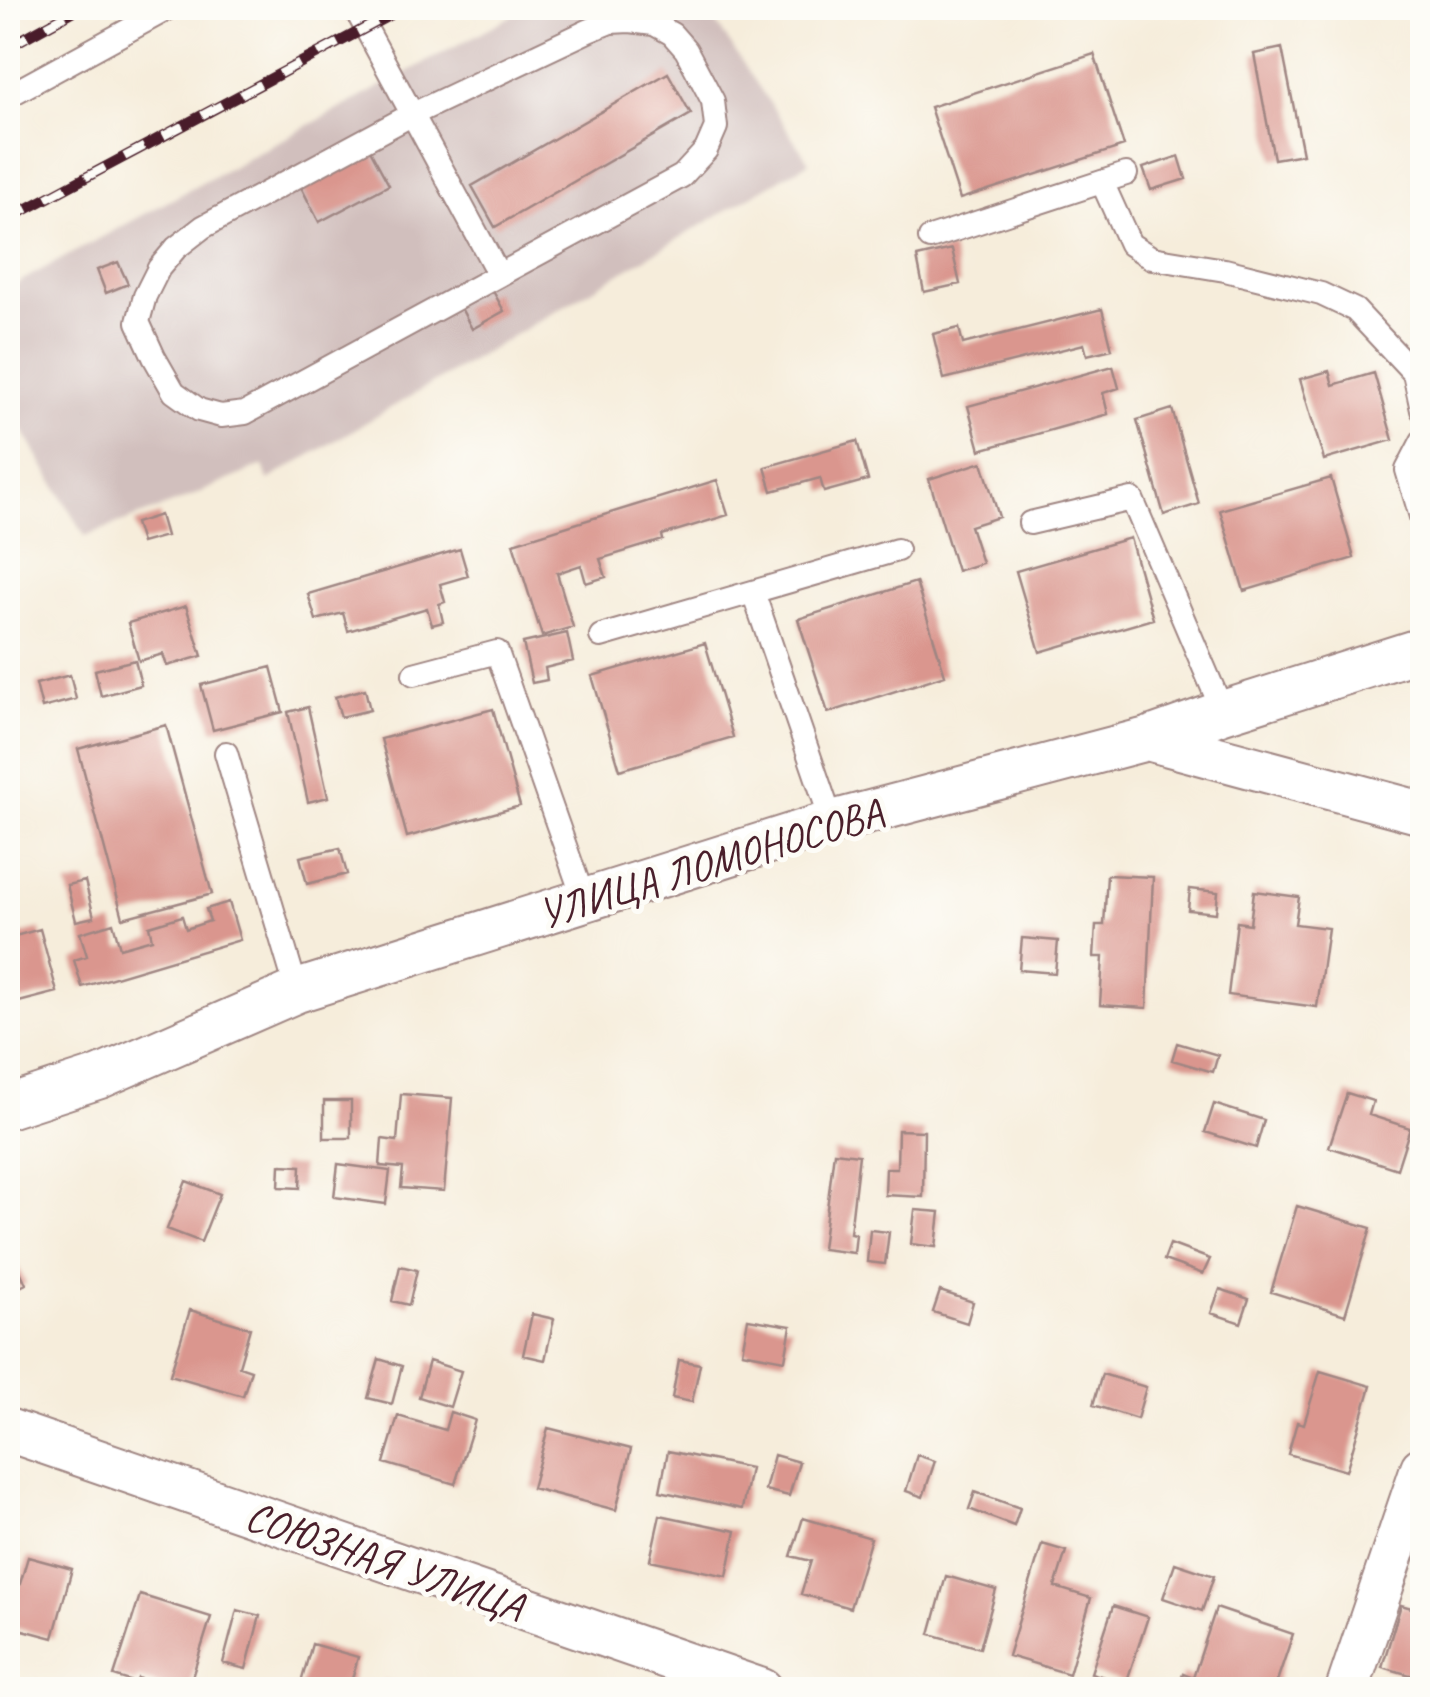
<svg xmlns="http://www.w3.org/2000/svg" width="1430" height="1697" viewBox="0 0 1430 1697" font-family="Caveat,sans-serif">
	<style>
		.industrial { fill: #d1bfbd }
		.building { fill: #da968e }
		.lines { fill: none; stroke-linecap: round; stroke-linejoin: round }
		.service-casing { stroke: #a08683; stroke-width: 26 }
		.minor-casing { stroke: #a08683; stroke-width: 46 }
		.service { stroke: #fff; stroke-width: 22 }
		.minor { stroke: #fff; stroke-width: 42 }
		.rail-casing { stroke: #4a1f2b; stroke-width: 11 }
		.rail { stroke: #fdfcf7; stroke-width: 8; stroke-dasharray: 22; stroke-linecap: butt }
		.labels { text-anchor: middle; stroke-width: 10; stroke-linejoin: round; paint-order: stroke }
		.street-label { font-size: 42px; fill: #4a1f2b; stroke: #fdfcf7 }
	</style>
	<rect width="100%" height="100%" fill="#fdfcf7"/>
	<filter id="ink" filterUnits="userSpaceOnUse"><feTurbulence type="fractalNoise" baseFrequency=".01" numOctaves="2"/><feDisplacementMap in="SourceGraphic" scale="20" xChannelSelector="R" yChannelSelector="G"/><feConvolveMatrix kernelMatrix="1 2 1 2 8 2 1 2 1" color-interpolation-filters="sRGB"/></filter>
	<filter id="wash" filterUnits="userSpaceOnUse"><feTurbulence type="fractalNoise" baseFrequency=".0048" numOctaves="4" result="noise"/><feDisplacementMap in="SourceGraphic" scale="40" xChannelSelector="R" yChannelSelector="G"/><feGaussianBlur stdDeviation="2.25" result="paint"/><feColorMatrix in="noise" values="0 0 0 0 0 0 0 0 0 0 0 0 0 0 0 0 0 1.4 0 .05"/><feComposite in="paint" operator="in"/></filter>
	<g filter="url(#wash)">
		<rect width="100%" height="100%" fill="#f6eddb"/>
		<path class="industrial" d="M526 8H706L809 162 268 480 263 465 178 502 85 536 8 406V288Z"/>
		<g id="blocks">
			<path class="building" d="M1282 48 1303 154 1274 159 1254 54Z
				M1094 54 1124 146 960 199 930 107Z
				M668 73 691 114 495 227 472 186Z
				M369 148 389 185 319 222 300 185Z
				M1179 156 1186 179 1151 190 1143 168Z
				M952 249 960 284 924 292 917 257Z
				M118 262 128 284 106 293 97 270Z
				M493 291 504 311 472 329 461 308Z
				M1102 309 1112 349 1087 355 1084 344 944 379 933 334 959 328 963 344Z
				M1113 366 1119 388 1103 393 1108 414 980 450 968 406Z
				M1329 371 1333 385 1374 373 1393 440 1324 460 1300 379Z
				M1172 409 1199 504 1164 515 1137 420Z
				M857 441 868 480 824 492 820 478 772 491 765 467Z
				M982 462 999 517 970 526 982 563 957 571 929 479Z
				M1331 478 1354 558 1244 591 1220 510Z
				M717 480 728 515 662 535 663 540 600 559 606 577 586 583 581 565 557 573 573 627 542 636 513 543Z
				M160 515 166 536 141 543 135 523Z
				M1130 538 1153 619 1040 652 1016 571Z
				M460 549 468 576 440 584 445 602 439 604 443 622 432 625 427 608 348 631 343 613 316 620 308 594Z
				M916 582 945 675 828 713 798 619Z
				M186 606 202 656 167 666 163 654 139 661 128 623Z
				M567 633 573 661 545 668 547 680 532 683 523 643Z
				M705 643 733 737 620 770 592 676Z
				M135 660 141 685 101 696 95 670Z
				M271 667 283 712 213 730 201 685Z
				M70 675 76 699 42 708 36 684Z
				M365 689 370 710 341 717 335 697Z
				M308 707 328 797 308 802 288 712Z
				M493 709 520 806 407 837 381 739Z
				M166 725 212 894 123 918 78 749Z
				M340 848 347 874 307 884 300 857Z
				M1107 875 1153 877 1147 1008 1100 1005 1103 957H1094L1096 925H1104Z
				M85 881 94 917 76 921 67 885Z
				M1190 889 1218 892 1216 913 1188 910Z
				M1254 891 1299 897 1295 924 1328 928 1317 1007 1228 995 1237 922 1250 924Z
				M229 902 240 940 82 987 74 960 87 956 80 933 113 923 120 948 152 939 149 926 182 916 186 929 210 921 206 909Z
				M40 929 57 992 19 1002 8 961V938Z
				M1022 938 1058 941 1055 973 1019 970Z
				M1177 1043 1218 1055 1213 1072 1172 1060Z
				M1347 1093 1373 1101 1369 1115 1410 1128 1397 1169 1329 1147Z
				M401 1094 452 1098 444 1191 401 1188 403 1168 380 1166 382 1139 397 1141Z
				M324 1101H351V1138H324Z
				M1214 1104 1264 1120 1256 1148 1205 1132Z
				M898 1130 924 1131 923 1197 885 1195 886 1168H897Z
				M834 1152 859 1155 850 1233 856 1234 854 1253 822 1249Z
				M338 1164 390 1171 386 1204 334 1197Z
				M280 1165 301 1166 300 1188 279 1187Z
				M186 1181 220 1194 201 1242 167 1229Z
				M1297 1206 1371 1228 1345 1315 1271 1292Z
				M915 1210 940 1212 936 1247 911 1244Z
				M870 1230 889 1232 885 1264 867 1262Z
				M1170 1244 1210 1259 1203 1274 1164 1260Z
				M8 1245 26 1284 8 1293Z
				M400 1266 417 1270 409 1305 392 1301Z
				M1220 1289 1249 1299 1241 1323 1211 1313Z
				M940 1291 973 1302 967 1323 933 1312Z
				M190 1310 250 1328 239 1366 251 1370 243 1396 170 1375Z
				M532 1314 554 1319 545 1360 523 1355Z
				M748 1319 791 1326 785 1360 742 1352Z
				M379 1359 402 1366 392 1404 368 1398Z
				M679 1360 700 1364 692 1402 672 1398Z
				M429 1361 461 1371 450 1407 419 1397Z
				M1320 1371 1371 1386 1346 1471 1288 1454 1297 1422 1304 1424Z
				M1102 1374 1146 1387 1137 1419 1093 1405Z
				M450 1412 475 1420 455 1484 384 1463 398 1416 445 1430Z
				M548 1428 631 1449 616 1510 532 1488Z
				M668 1451 750 1468 742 1509 660 1491Z
				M774 1455 799 1462 789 1496 765 1490Z
				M917 1455 935 1461 923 1497 906 1491Z
				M975 1492 1020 1508 1014 1526 969 1509Z
				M660 1515 736 1531 727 1576 650 1560Z
				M803 1518 871 1538 850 1608 801 1594 811 1561 791 1556Z
				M1042 1544 1066 1551 1055 1587 1091 1598 1069 1674 1008 1656Z
				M28 1557 72 1569 53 1638 8 1626V1580L20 1584Z
				M1175 1563 1214 1576 1202 1611 1163 1598Z
				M946 1576 996 1590 980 1648 930 1634Z
				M140 1595 211 1617 188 1690H177L138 1678 136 1683 114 1676Z
				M1401 1605 1422 1611V1659L1417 1677 1382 1667Z
				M1113 1606 1148 1617 1126 1684 1091 1673Z
				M1216 1608 1293 1634 1274 1690H1177L1183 1674 1193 1678Z
				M237 1610 260 1616 246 1669 223 1663Z
				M312 1644 358 1657 349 1690H299Z
				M384 1681 406 1686 405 1690H382Z"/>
		</g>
	</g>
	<g filter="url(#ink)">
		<use href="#blocks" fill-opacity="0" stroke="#a08683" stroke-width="2.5"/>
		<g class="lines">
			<defs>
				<path id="service" d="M355 8 499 275 682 176 706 150 716 127 713 101 686 50 672 34 654 24 630 21 610 22 588 31 411 115 203 227 176 248 159 268 145 296 138 322 154 357 174 392 199 410 221 416 245 413 499 275
					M8 96 169 8
					M1102 182 1130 244 1152 258 1225 270 1321 294 1355 310 1414 373 1422 410
					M930 238 1126 174
					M1422 441 1407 470 1422 520
					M1030 523 1132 499 1223 712
					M753 592 832 822
					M601 636 897 550
					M414 674 497 652 584 900
					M226 753 297 991"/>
				<path id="minor" d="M1147 739 1422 813
					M8 1107 100 1077 297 991 832 822 1147 739 1223 712 1422 649
					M8 1430 762 1690
					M1347 1690 1422 1468"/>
			</defs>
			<use href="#service" class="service-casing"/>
			<use href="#minor" class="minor-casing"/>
			<use href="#service" class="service"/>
			<use href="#minor" class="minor"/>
			<defs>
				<path id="rail" d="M8 47 79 8
					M8 219 403 8"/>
			</defs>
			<use href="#rail" class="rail-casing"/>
			<use href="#rail" class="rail"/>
		</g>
	</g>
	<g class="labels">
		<g class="street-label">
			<text transform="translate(710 862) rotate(-17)" y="15">УЛИЦА ЛОМОНОСОВА</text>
			<text transform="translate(385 1560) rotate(19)" y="15">СОЮЗНАЯ УЛИЦА</text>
		</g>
	</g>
	<rect width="1430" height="1697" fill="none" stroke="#fdfcf7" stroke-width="40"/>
</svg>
